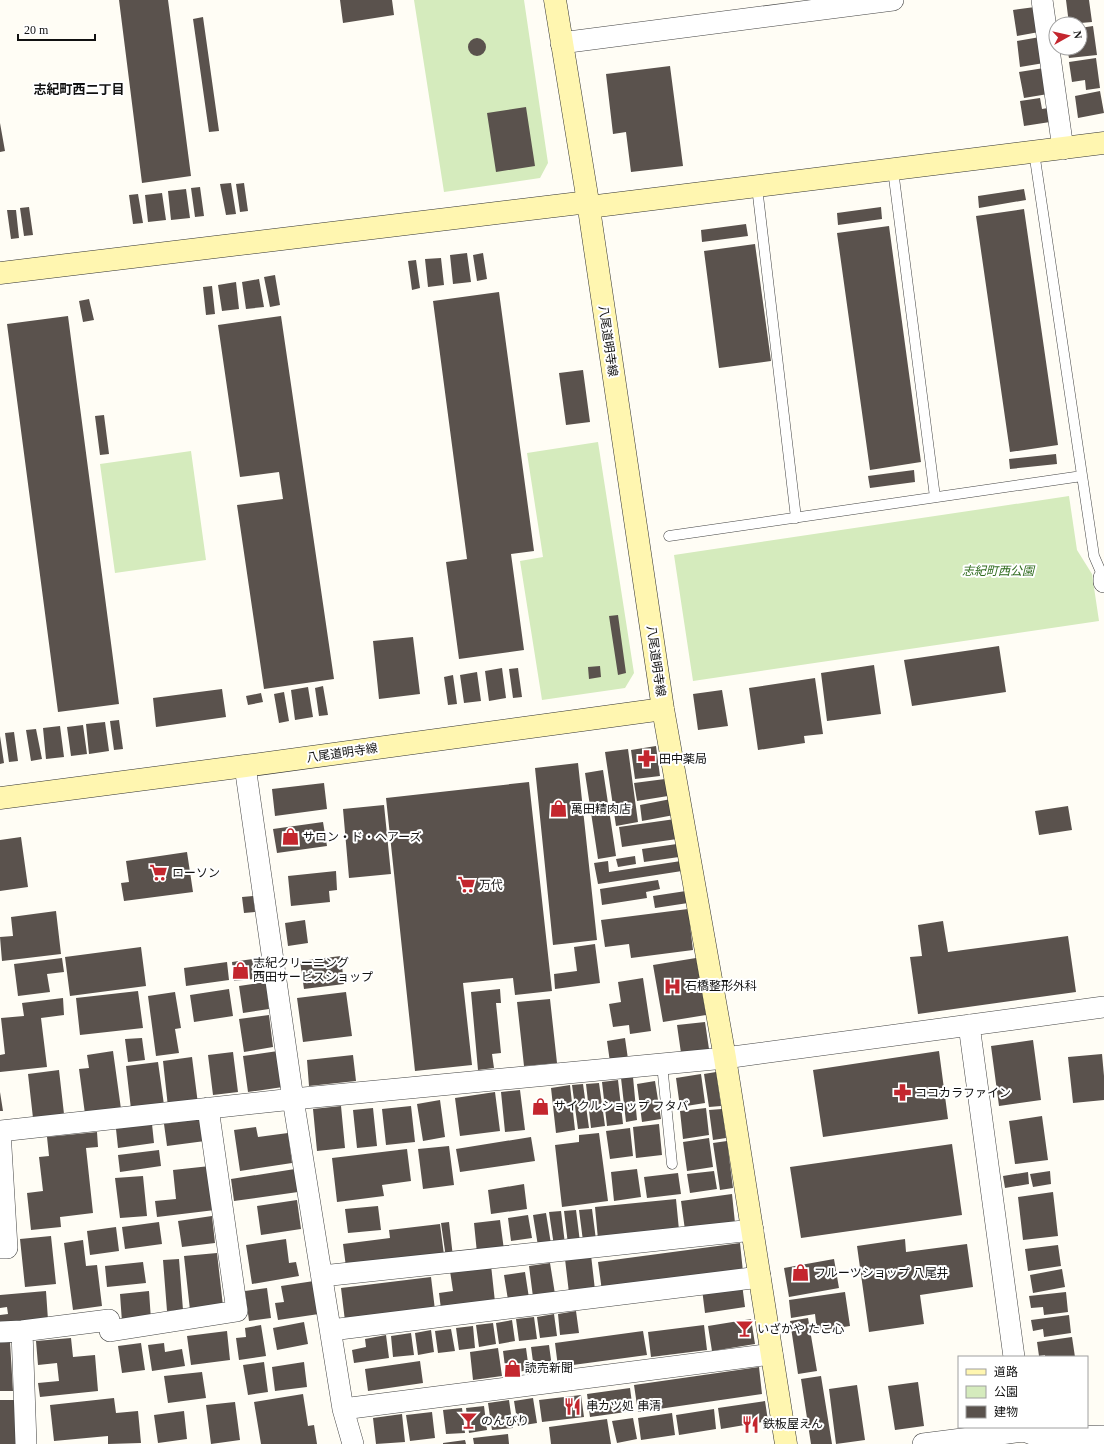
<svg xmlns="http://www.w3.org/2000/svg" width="1104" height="1444" viewBox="0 0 1104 1444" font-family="'Times New Roman','Noto Sans JP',serif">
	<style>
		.green { fill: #d5ebbd }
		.building { fill: #5a524d }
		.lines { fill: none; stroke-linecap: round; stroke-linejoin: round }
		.lane-casing { stroke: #444; stroke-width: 11 }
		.street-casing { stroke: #444; stroke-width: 22 }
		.secondary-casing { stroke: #333; stroke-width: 23 }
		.lane { stroke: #fff; stroke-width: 10 }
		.street { stroke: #fff; stroke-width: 21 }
		.secondary { stroke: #fff6b0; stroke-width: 22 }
		.labels { text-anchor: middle; stroke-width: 4; stroke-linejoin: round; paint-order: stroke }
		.street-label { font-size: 12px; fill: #111; stroke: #fff }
		.park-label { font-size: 12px; font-style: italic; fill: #2f6b1f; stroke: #fff }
		.poi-label { font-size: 12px; fill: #111; stroke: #fff; text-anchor: start }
		.neighbourhood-label { font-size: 13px; font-weight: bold; fill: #111; stroke: #fff }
	</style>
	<rect width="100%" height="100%" fill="#fffdf5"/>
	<path class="green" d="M414 0H524L548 163 540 178 444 192Z
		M598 442 634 673 625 688 542 700 520 561 543 557 527 453Z
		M191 451 206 560 115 573 100 464Z
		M1069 496 1077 550 1092 574 1099 621 693 681 674 555Z"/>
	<path class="building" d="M119 0H168L191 176 142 183Z
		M340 0H392L394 15 343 23Z
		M1066 0H1089L1092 22 1069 24Z
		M1035 7 1039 32 1017 36 1013 10Z
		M203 17 219 131 209 132 193 19Z
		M1093 26 1097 55 1069 58 1067 48H1080V28Z
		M1040 37 1044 63 1020 67 1017 41Z
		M468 47a9 9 0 1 1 18 0a9 9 0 1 1-18 0Z
		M1096 58 1100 88 1086 90 1085 80 1072 82 1069 62Z
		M670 66 683 166 631 172 626 132 613 134 606 74Z
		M1044 68 1048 94 1024 98 1019 72Z
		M1100 91 1104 113 1078 118 1075 96Z
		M1040 98 1042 109 1048 108 1050 122 1024 126 1020 101Z
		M526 107 535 166 496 172 487 113Z
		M0 123 5 151 0 152Z
		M231 183 236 214 226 215 220 184Z
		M244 183 248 211 240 212 236 184Z
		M200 187 204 216 195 217 191 188Z
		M186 189 190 218 171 220 168 191Z
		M1024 189 1026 200 979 208 978 196Z
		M162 193 166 220 148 222 145 195Z
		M138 194 143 223 133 224 129 195Z
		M29 207 33 235 24 236 20 208Z
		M881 207 882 219 838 225 837 213Z
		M1024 209 1058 445 1010 452 976 216Z
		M7 210H16L19 238 11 239Z
		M746 224 748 236 702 242 701 230Z
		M889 226 921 462 870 470 837 233Z
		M755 244 771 361 719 368 704 251Z
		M467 253 471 282 453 284 450 255Z
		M483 253 487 279 477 281 473 255Z
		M441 258 444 285 428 287 425 259Z
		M416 260 420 288 412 290 408 261Z
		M275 275 280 305 270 307 264 277Z
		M259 279 264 307 246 309 242 282Z
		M236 282 239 309 222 311 218 285Z
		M212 286 215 314 206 315 203 287Z
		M499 292 534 551 511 554 524 650 459 659 446 562 467 559 433 301Z
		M89 299 94 320 83 322 79 301Z
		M68 316 119 704 58 712 7 324Z
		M281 316 334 679 264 689 237 505 283 499 279 472 240 477 218 325Z
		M583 370 590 422 566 425 559 373Z
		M104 415 109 454 100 455 95 416Z
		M1056 454 1057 464 1010 469 1009 459Z
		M914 470 915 482 870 488 868 476Z
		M618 615 626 673 618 675 609 616Z
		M413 637 420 694 379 699 373 641Z
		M999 646 1006 692 912 706 904 660Z
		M874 665 881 714 827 721 821 673Z
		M600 666 601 677 589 679 588 667Z
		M502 668 506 698 489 701 485 671Z
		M518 668 522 697 513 698 509 669Z
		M477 672 481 701 464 703 460 675Z
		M453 675 457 704 448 705 444 677Z
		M815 678 823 734 804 736 805 743 758 750 749 688Z
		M323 686 328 715 319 716 315 688Z
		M308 687 313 717 295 720 291 690Z
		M222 689 226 717 156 727 153 698Z
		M722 690 728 726 698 730 693 694Z
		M284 692 289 721 279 723 274 694Z
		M261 693 263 702 248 705 246 696Z
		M119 720 123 749 114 750 110 721Z
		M105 722 109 751 89 754 86 724Z
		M83 725 87 754 71 756 67 727Z
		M60 726 64 757 46 759 43 728Z
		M36 729 42 759 31 761 26 730Z
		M14 732 18 761 9 762 5 733Z
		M0 736 4 763 0 764Z
		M656 746 660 776 635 779 631 750Z
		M628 749 638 822 616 826 605 752Z
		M578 763 597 940 553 945 535 768Z
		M603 770 616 856 598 859 585 773Z
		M665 779 668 796 637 801 634 783Z
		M529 782 552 991 515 995 513 978 463 983 472 1065 415 1071 386 798Z
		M324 783 327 809 275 816 272 789Z
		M671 799 674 815 642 821 640 805Z
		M384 805 391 874 349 878 343 809Z
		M1068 806 1072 830 1039 835 1035 811Z
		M675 819 677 839 622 847 619 827Z
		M323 822 327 846 277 853 273 829Z
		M21 837 28 887 0 891V840Z
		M677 844 679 857 644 862 642 849Z
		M187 852 193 892 124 901 121 883 129 882 126 861Z
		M635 856 636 864 618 867 616 859Z
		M608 861 609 872 681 861 682 871 598 884 594 863Z
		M336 871 337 890 329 891 330 902 291 906 288 876Z
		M658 880 660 889 646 892 647 898 602 905 600 889Z
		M686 891 688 903 655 908 653 896Z
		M253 896 255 912 244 913 242 897Z
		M688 909 693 950 631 958 629 944 605 947 601 920Z
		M56 911 61 954 2 961 0 937 13 936 11 917Z
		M305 920 308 943 288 946 285 923Z
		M943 921 948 952 1068 936 1076 992 918 1014 910 957 922 956 918 925Z
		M595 944 600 983 555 989 554 974 577 971 574 947Z
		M141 947 146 986 70 996 65 957Z
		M341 956 344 984 304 989 300 961Z
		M62 958 64 972 47 974 50 992 18 996 14 964Z
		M259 958 262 978 234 981 232 962Z
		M696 958 706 1015 663 1022 653 965Z
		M227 962 229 980 186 986 184 968Z
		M643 978 651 1031 630 1034 629 1025 613 1027 609 1004 621 1002 618 982Z
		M266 982 269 1009 243 1013 239 986Z
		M229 989 233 1016 194 1022 190 995Z
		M500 989 501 1003H496L501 1053 492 1054 494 1068 478 1070 471 992Z
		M138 991 143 1028 80 1035 76 998Z
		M175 992 181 1028 175 1029 179 1053 156 1056 148 996Z
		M346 992 352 1036 303 1042 297 998Z
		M63 998 64 1015 41 1018 47 1067 0 1072V1055L5 1054 1 1018 24 1016 22 1003Z
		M550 999 557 1063 524 1066 517 1002Z
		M269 1015 273 1047 244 1052 239 1019Z
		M705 1022 709 1049 681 1053 677 1025Z
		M142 1038 145 1060 128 1062 125 1039Z
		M625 1038 628 1059 610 1062 607 1041Z
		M1033 1040 1041 1100 999 1106 991 1046Z
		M113 1051 121 1109 85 1114 79 1069 89 1068 87 1055Z
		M278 1051 283 1087 248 1092 243 1056Z
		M939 1051 948 1119 823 1137 813 1070Z
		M233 1052 238 1092 213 1095 208 1055Z
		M1102 1054 1104 1076V1100L1073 1103 1068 1057Z
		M353 1055 356 1081 309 1086 307 1060Z
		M192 1057 198 1104 168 1107 163 1061Z
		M158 1062 164 1105 131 1109 126 1066Z
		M59 1070 64 1114 33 1118 28 1074Z
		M716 1072 721 1106 709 1107 704 1074Z
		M701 1074 705 1103 680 1107 676 1078Z
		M633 1077 637 1120 626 1122 621 1078Z
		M618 1080 623 1124 607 1126 602 1082Z
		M655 1081 661 1119 642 1122 637 1084Z
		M599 1083 605 1126 591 1128 586 1084Z
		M583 1084 589 1128 578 1129 572 1085Z
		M570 1085 575 1130 556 1133 551 1088Z
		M520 1090 525 1130 505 1132 501 1092Z
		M0 1092 3 1111H0Z
		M495 1092 500 1131 460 1136 455 1098Z
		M440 1100 445 1137 423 1141 417 1104Z
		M341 1106 345 1148 317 1151 313 1109Z
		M411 1106 415 1142 386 1145 382 1109Z
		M373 1108 377 1146 357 1148 353 1110Z
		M706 1108 709 1135 683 1139 680 1111Z
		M722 1109 726 1138 713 1140 709 1110Z
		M1042 1116 1048 1160 1015 1164 1009 1121Z
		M201 1119 205 1141 167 1146 164 1124Z
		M152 1124 154 1143 118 1148 116 1129Z
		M659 1124 662 1155 636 1158 633 1127Z
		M256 1127 258 1137 288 1133 292 1163 240 1171 234 1130Z
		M630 1128 633 1156 610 1159 606 1131Z
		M97 1132 98 1147 86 1148 93 1213 60 1217 61 1227 31 1230 27 1193 43 1191 39 1157 49 1156 47 1137Z
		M599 1133 608 1201 562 1207 555 1145 579 1142V1135Z
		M531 1137 535 1161 460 1172 456 1149Z
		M709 1138 713 1167 687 1171 683 1142Z
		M727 1141 733 1188 720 1190 713 1143Z
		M952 1144 962 1215 801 1238 790 1167Z
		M449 1146 454 1185 423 1189 418 1149Z
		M407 1149 411 1181 382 1185 384 1196 337 1202 332 1158Z
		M159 1150 161 1166 120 1172 118 1155Z
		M210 1166 215 1210 157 1217 155 1201 176 1199 173 1170Z
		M295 1169 298 1192 234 1201 231 1179Z
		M637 1169 641 1197 614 1201 611 1172Z
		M714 1171 717 1189 690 1193 687 1174Z
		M1050 1171 1051 1184 1033 1187 1030 1174Z
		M1028 1172 1029 1184 1005 1188 1003 1176Z
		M678 1173 681 1194 647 1198 644 1177Z
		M143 1176 147 1216 120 1218 115 1178Z
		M524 1184 527 1209 491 1214 488 1190Z
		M1053 1192 1058 1236 1023 1240 1018 1197Z
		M732 1194 735 1223 685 1230 681 1201Z
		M676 1199 679 1230 598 1239 595 1207Z
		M297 1200 301 1229 261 1235 257 1206Z
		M378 1206 381 1230 348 1233 345 1209Z
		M592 1209 596 1240 583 1241 579 1210Z
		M576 1210 580 1242 568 1244 564 1211Z
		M561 1211 565 1244 554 1246 549 1212Z
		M546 1213 551 1244 538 1246 533 1215Z
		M528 1215 532 1238 511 1241 508 1218Z
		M212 1216 215 1243 182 1247 178 1221Z
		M500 1220 504 1250 477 1253 474 1223Z
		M159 1222 162 1244 125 1249 122 1227Z
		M449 1222 453 1257 446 1258 441 1223Z
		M440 1224 444 1255 346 1267 343 1244 390 1238 389 1230Z
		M116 1227 119 1251 90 1255 87 1231Z
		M51 1236 56 1284 25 1287 20 1239Z
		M286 1239 289 1263 296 1262 299 1276 252 1284 246 1245Z
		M905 1239 906 1252 967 1244 973 1287 920 1295 924 1324 869 1332 857 1246Z
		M83 1240 86 1266 97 1265 102 1306 73 1310 64 1243Z
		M740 1243 743 1272 602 1291 598 1262Z
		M1058 1245 1061 1266 1028 1271 1025 1249Z
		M217 1253 223 1306 190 1310 184 1256Z
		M591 1255 595 1290 569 1293 565 1259Z
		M179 1259 183 1310 167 1311 163 1260Z
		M834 1259 839 1288 789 1297 784 1268Z
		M143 1262 146 1283 107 1287 105 1266Z
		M550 1263 555 1294 533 1297 529 1266Z
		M491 1265 495 1302 441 1309 439 1293 453 1291 450 1271Z
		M1062 1269 1065 1287 1033 1293 1030 1275Z
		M525 1272 529 1298 508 1300 504 1275Z
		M431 1277 435 1310 345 1321 341 1288Z
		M314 1281 319 1314 278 1320 275 1303 284 1302 281 1286Z
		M742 1284 745 1307 705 1313 702 1289Z
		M267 1288 271 1318 249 1321 245 1291Z
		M46 1291 48 1320 0 1324V1315L8 1314 7 1307 0 1308V1295Z
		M149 1291 151 1320 122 1322 120 1294Z
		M845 1292 850 1326 817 1331 815 1314 791 1318 789 1300Z
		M1066 1292 1068 1312 1044 1315 1043 1307 1031 1308 1029 1296Z
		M576 1311 579 1333 560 1335 558 1314Z
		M554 1314 557 1336 540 1338 537 1317Z
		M1069 1315 1071 1333 1044 1337 1043 1329 1033 1331 1031 1320Z
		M534 1317 537 1339 519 1341 516 1319Z
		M808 1318 817 1371 798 1374 790 1321Z
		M751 1319 755 1344 712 1351 708 1326Z
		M512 1320 515 1341 499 1344 496 1323Z
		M304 1322 308 1344 277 1350 273 1328Z
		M493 1323 496 1344 479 1347 476 1325Z
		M261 1325 266 1356 239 1360 236 1338 246 1337 245 1328Z
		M704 1325 707 1350 651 1357 648 1332Z
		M473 1326 475 1348 459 1350 456 1328Z
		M451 1329 455 1351 438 1353 435 1331Z
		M431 1330 434 1352 418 1355 415 1333Z
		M227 1331 230 1360 191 1365 187 1336Z
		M643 1331 647 1355 558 1367 555 1343Z
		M411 1333 414 1355 393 1357 391 1336Z
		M386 1335 389 1358 354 1363 352 1350 366 1347 365 1339Z
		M1072 1337 1075 1357H1045V1355L1039 1356 1037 1342Z
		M71 1338 73 1357 95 1355 98 1391 40 1397 38 1383 59 1381 57 1363 38 1365 36 1341Z
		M10 1342 13 1391H0V1343Z
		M141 1343 145 1370 122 1373 118 1346Z
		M164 1343 165 1352 182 1349 185 1366 152 1371 148 1345Z
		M549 1345 552 1367 534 1369 531 1347Z
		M498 1348 502 1376 473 1380 470 1352Z
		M526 1348 529 1370 506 1374 503 1351Z
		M420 1361 423 1383 368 1391 365 1369Z
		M264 1362 268 1392 248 1395 243 1365Z
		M304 1362 307 1387 275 1391 272 1367Z
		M759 1367 762 1394 638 1412 634 1385Z
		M202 1372 206 1398 168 1403 164 1376Z
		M821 1376 832 1444H811L801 1379Z
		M918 1382 924 1426 895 1430 888 1386Z
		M857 1385 865 1440 836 1444 829 1389Z
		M630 1388 633 1411 590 1417 587 1394Z
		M303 1394 308 1426 314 1425 317 1444H261L254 1402Z
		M581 1395 584 1417 542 1422 539 1400Z
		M114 1398 116 1413 138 1411 141 1443 108 1444V1436L54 1441 50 1405Z
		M533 1398 537 1423 518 1426 514 1401Z
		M0 1400H15L17 1444H0Z
		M509 1400 513 1428 492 1430 488 1403Z
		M765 1401 768 1421 721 1429 718 1408Z
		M235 1402 240 1440 211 1444 206 1405Z
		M484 1406 487 1430 469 1433 466 1408Z
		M462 1408 465 1433 446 1434 443 1410Z
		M714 1409 716 1429 679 1435 676 1415Z
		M184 1411 187 1439 158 1443 154 1415Z
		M432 1412 435 1438 410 1441 406 1415Z
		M672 1413 675 1435 641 1440 638 1418Z
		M402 1414 405 1442 376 1444 373 1418Z
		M633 1418 637 1439 617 1443 612 1421Z
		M607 1419 611 1444H551L549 1427Z
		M508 1434 509 1444H474L473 1438Z
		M465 1440 466 1444H443V1443Z"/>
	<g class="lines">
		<defs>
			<path id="lane" d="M1034 152 1094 556 1104 579
				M893 170 935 497
				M757 187 796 518
				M669 536 1082 476
				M662 1064 672 1164"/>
			<path id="street" d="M1042 0 1063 149
				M561 43 893 0
				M1104 578V582
				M245 766 293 1099 343 1409 353 1444
				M969 1025 1014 1357
				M0 1131 293 1099 725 1058 1104 1007
				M0 1248H7L0 1131
				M322 1276 753 1230
				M331 1330 760 1277
				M22 1331 26 1444
				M0 1332 22 1331 109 1320 110 1331 237 1311 208 1108
				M343 1409 772 1354
				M1024 1431 1040 1437 1104 1436
				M923 1444 1024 1431 1023 1427"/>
			<path id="secondary" d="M555 0 588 202 663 709 725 1058 786 1444
				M589 207 1104 143
				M0 273 588 202
				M0 798 245 766 663 709"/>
		</defs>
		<use href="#lane" class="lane-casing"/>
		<use href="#street" class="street-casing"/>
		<use href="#secondary" class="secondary-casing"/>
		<use href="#lane" class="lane"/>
		<use href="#street" class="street"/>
		<use href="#secondary" class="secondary"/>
	</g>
	<defs>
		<symbol id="pharmacy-bare" viewBox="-9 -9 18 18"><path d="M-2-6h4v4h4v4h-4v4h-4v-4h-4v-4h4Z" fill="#c4262e" stroke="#fff" stroke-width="2.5" paint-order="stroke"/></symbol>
		<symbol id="shop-bare" viewBox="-9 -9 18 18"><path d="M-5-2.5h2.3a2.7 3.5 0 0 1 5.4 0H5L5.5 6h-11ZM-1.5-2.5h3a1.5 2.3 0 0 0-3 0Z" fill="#c4262e" stroke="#fff" stroke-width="2.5" paint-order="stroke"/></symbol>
		<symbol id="supermarket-bare" viewBox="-9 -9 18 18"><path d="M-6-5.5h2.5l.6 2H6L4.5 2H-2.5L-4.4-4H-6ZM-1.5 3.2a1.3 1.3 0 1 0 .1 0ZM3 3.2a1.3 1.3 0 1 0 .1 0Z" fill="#c4262e" stroke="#fff" stroke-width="2.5" paint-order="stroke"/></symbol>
		<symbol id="hospital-bare" viewBox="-9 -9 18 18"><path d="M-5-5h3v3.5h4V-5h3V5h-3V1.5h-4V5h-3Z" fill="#c4262e" stroke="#fff" stroke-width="2.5" paint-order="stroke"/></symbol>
		<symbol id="bar-bare" viewBox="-9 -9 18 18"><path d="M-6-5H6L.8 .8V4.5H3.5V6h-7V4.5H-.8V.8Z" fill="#c4262e" stroke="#fff" stroke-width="2.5" paint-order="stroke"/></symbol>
		<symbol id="restaurant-bare" viewBox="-9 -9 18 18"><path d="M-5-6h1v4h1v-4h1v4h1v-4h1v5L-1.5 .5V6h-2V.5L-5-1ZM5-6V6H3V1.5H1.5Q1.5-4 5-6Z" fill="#c4262e" stroke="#fff" stroke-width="2.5" paint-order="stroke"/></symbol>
	</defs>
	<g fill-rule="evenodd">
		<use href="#pharmacy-bare" x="634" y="746" width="25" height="25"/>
		<use href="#shop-bare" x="546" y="796" width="25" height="25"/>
		<use href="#shop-bare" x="278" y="824" width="25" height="25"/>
		<use href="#supermarket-bare" x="146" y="860" width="25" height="25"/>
		<use href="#supermarket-bare" x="454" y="872" width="25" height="25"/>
		<use href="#shop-bare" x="228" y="958" width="25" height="25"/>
		<use href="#hospital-bare" x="660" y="974" width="25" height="25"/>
		<use href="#pharmacy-bare" x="890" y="1080" width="25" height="25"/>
		<use href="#shop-bare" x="528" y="1094" width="25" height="25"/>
		<use href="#shop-bare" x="788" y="1260" width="25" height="25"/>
		<use href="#bar-bare" x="732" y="1316" width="25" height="25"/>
		<use href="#shop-bare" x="500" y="1356" width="25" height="25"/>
		<use href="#restaurant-bare" x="560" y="1394" width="25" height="25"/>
		<use href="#bar-bare" x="456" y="1408" width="25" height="25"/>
		<use href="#restaurant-bare" x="738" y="1412" width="25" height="25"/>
	</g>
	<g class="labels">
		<g class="street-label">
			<text transform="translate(608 341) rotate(82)" y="4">八尾道明寺線</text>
			<text transform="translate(656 661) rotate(82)" y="4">八尾道明寺線</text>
			<text transform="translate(342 753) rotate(-8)" y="4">八尾道明寺線</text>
		</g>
		<g class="park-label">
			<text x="998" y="575">志紀町西公園</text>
		</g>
		<g class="poi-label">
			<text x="659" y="763">田中薬局</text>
			<text x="571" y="813">萬田精肉店</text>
			<text x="303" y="841">サロン・ド・ヘアーズ</text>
			<text x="172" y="877">ローソン</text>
			<text x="479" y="889">万代</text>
			<text x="253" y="967">志紀クリーニング<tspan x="253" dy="14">西田サービスショップ</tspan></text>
			<text x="685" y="990">石橋整形外科</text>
			<text x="915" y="1097">ココカラファイン</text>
			<text x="554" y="1110">サイクルショップ フタバ</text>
			<text x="814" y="1277">フルーツショップ 八尾井</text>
			<text x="757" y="1333">いざかや たこ心</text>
			<text x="525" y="1372">読売新聞</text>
			<text x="586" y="1410">串カツ処 串清</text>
			<text x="481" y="1425">のんびり</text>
			<text x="763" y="1428">鉄板屋えん</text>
		</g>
		<g class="neighbourhood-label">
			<text x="79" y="94">志紀町西二丁目</text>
		</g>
	</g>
	<rect x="958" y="1356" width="130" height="72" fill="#ffffff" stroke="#a0a0a0"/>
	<rect x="966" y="1369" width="20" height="6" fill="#fff6b0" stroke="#a0a0a0"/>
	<text x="994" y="1376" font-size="12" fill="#111111">道路</text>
	<rect x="966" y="1386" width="20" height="12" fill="#d5ebbd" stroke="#a0a0a0"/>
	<text x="994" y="1396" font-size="12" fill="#111111">公園</text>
	<rect x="966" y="1406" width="20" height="12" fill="#5a524d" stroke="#a0a0a0"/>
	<text x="994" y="1416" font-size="12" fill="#111111">建物</text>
	<g transform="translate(1068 36) rotate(82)"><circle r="19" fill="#ffffff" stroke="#a0a0a0"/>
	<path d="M0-3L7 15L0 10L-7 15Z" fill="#c4262e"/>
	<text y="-6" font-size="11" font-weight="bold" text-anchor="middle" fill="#111111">N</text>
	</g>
	<path d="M18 34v6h77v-6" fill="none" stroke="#111111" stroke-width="2"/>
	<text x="24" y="34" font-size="12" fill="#111111" stroke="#ffffff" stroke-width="3" paint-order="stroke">20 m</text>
</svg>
